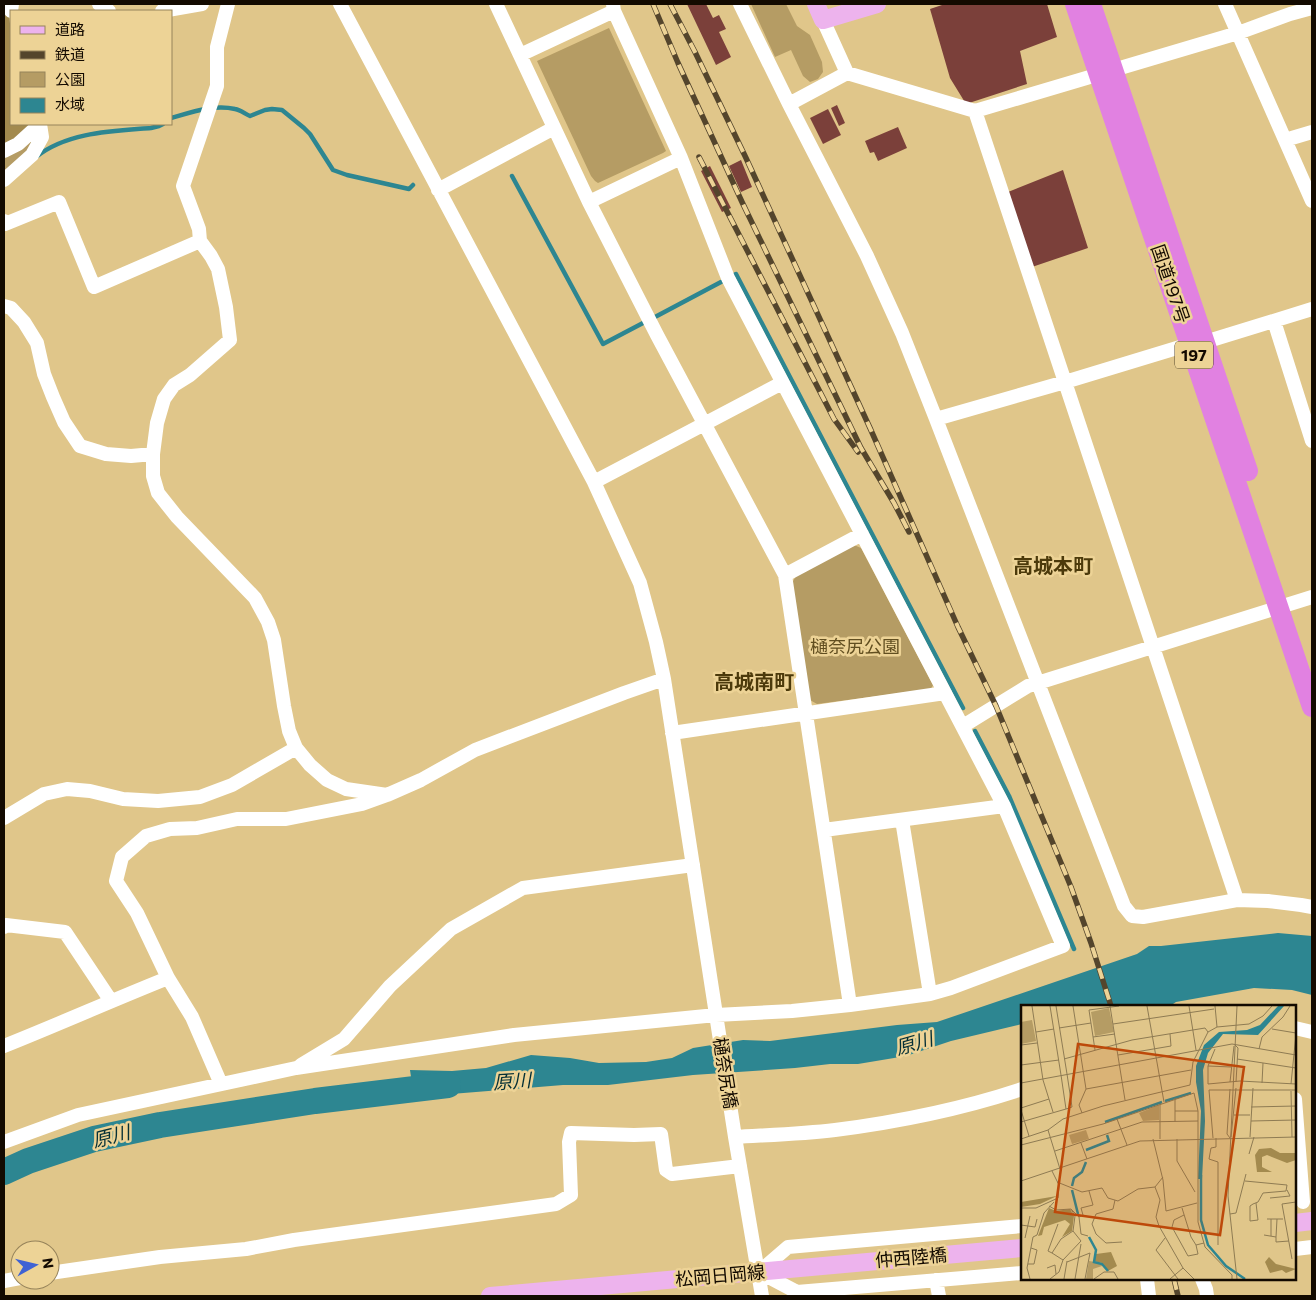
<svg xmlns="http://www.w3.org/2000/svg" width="1316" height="1300" viewBox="0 0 1316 1300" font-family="Commissioner,'Noto Sans JP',sans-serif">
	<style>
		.green { fill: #b59c64 }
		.forest { fill: #a38a4e }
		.water { fill: #2d8691 }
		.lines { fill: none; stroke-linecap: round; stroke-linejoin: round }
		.stream { stroke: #2d8691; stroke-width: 4.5 }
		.river { stroke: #2d8691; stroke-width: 26 }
		.building { fill: #7b403a }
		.minor { stroke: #fff; stroke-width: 14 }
		.major { stroke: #edb3ed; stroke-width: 18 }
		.highway { stroke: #e181e1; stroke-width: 20 }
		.rail-casing { stroke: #54452c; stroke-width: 5.5 }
		.rail { stroke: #edd396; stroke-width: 4; stroke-dasharray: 11; stroke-linecap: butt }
		.labels { text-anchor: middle; stroke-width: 5; stroke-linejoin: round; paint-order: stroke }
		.shield { fill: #edd396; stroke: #54462d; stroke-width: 1 }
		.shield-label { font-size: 16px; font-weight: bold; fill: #130a00 }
		.street-label { font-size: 18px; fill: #130a00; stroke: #edd396 }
		.park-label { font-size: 18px; fill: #614e20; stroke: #edd396 }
		.water-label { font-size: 19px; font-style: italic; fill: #053036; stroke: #edd396 }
		.quarter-label { font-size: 20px; font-weight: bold; fill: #4c3a0b; stroke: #edd396 }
		.inset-river { fill: none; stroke: #2d8691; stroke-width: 2.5 }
		.inset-road { fill: none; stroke: #8e7b53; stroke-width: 1 }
		.view { fill: #bd490a; fill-opacity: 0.15; stroke: #bd490a; stroke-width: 2.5 }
		.inset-edge { fill: none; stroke: #130a00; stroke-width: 2.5 }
	</style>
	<rect width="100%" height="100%" fill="#e0c68a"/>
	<path class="green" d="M751 4H786L797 26 810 35 822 62 823 72 818 79 810 82 803 76 791 50 775 57Z
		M609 28 666 151 663 153 598 183 595 181 591 176 537 61Z
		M39 127 30 153 4 174V153Z
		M854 545 861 548 933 685 931 689 817 704 810 700 792 583 796 576Z"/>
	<path class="forest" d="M4 4H9L8 12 11 29V124H31L16 140 4 146Z"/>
	<path class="water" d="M1278 933 1312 936V995L1292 990 1254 988 1176 1002 1170 1006H1022V1024L951 1041 906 1056 858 1064H830L795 1068 693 1075 608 1085H563L414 1097 410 1070 452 1071 486 1068 531 1055 570 1058 599 1063 646 1062 672 1058 693 1048 743 1040 770 1041 897 1025 937 1022 1137 954 1149 946H1161Z"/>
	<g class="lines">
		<path class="stream" d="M171 118C192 112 214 104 235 109 241 110 245 114 250 116L265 110 272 109 282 110 304 128 310 134 333 170 347 175 409 189 413 185
			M36 157C67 132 113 131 151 128L159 126 163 124
			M512 176 603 344 643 323
			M734 275 736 274 963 708
			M655 317 721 282
			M975 731 1009 796 1074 949"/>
		<path class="river" d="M4 1172 28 1161 94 1139 160 1125 315 1101 448 1085"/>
	</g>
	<path class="building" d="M687 4H706L713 18 719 15 726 29 719 32 731 57 716 65Z
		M945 4H1047L1057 37 1020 51 1027 84 966 104 950 78 930 9Z
		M837 105 845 123 839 126 831 108Z
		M828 109 841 135 823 144 810 118Z
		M898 127 907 148 878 161 874 152 870 153 865 141Z
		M741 160 752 187 741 192 729 166Z
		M710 166 731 208 722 212 701 171Z
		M1063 170 1088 248 1032 267 1008 192Z"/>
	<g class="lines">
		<path class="minor" d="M99 4 109 11
			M228 4 217 47V86L183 186 199 229 200 241 211 256 218 269 226 307 230 340 190 375 174 385 164 399 157 423 153 454V476L158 493 177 517 255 598 268 622 274 640 284 706 289 731 296 748 310 765 327 780 346 789 387 795
			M340 4 594 482 640 583 656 642 664 679 735 1137 762 1296
			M496 4 589 202 657 335 785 575 850 1005
			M740 4 789 104 867 256 902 333 936 419 1124 906 1132 916 1143 917 1237 900 1268 901 1301 905 1312 907
			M1225 4 1312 201
			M11 11 12 4
			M162 11 202 4
			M823 20 847 73
			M520 55 614 11
			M789 104 847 73 975 111 1238 33 1290 14 1312 8
			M975 111 1237 900
			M1285 140 1312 132
			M4 151 18 144 40 124
			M4 180 32 155 42 137 40 124
			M438 190 554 128
			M589 202 681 158
			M4 221 5 224 59 202 94 287 200 241
			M4 306 11 308 24 322 37 343 44 374 53 397 64 422 80 446 106 454 131 456 153 454
			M1274 321 1312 441
			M936 419 1065 382 1190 344 1205 342 1312 309
			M594 482 782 383
			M785 575 862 534
			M963 726 1028 686 1312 597
			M672 733 945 693
			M4 818 44 794 67 789 90 791 123 799 158 801 200 797 232 785 296 748
			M902 820 930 994
			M824 830 1004 806
			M4 927 6 925 65 932 111 1001
			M1295 1028 1312 1032
			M4 1046C59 1024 113 1000 168 978
			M301 1065 344 1039 390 986 451 929 523 888 693 865
			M221 1084 192 1017 168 978 137 913 116 881 122 857 146 836 170 829 197 828 237 819H286L362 804 387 795 421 780 475 750 624 693 664 679
			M1295 1099 1303 1202
			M735 1137C768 1135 802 1134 835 1130 897 1122 962 1109 1022 1089
			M4 1142 78 1115 296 1068 514 1035 716 1015 792 1011 850 1005 930 994 951 988 1063 946 1004 806 728 278 681 158 614 11 613 4
			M1295 1249 1312 1247
			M759 1272 788 1247 1022 1226
			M759 1272 797 1292 1022 1273
			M50 1273 160 1257 246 1249 294 1240 556 1204 571 1195 569 1142 571 1133 634 1135 661 1134 666 1170 672 1174 740 1166
			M1147 1279 1149 1296
			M1202 1279 1206 1289 1207 1296
			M936 1280 939 1296
			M4 1281 20 1278"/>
		<path class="major" d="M816 4 823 20 877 4
			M1295 1223 1312 1221
			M490 1296 1022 1248"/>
		<path class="highway" d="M1075 4 1312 707
			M1091 4C1142 160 1197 315 1248 471"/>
		<defs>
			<path id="rail" d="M653 4 678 63 742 202 861 448 894 503 909 532
				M670 4 695 52 746 158 870 428 958 627 996 706 1071 887 1091 943 1111 1006
				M699 157 834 419 858 452
				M1174 1279 1178 1296"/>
		</defs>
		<use href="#rail" class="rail-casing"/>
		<use href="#rail" class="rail"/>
	</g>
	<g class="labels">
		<rect class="shield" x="1175" y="341.5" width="38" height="27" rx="4"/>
		<g class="shield-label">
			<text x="1194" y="361">197</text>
		</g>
		<g class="street-label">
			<text transform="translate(1170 284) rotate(71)" y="6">国道197号</text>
			<text transform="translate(725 1073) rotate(81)" y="6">樋奈尻橋</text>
			<text transform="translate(911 1258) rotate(-5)" y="6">仲西陸橋</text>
			<text transform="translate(720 1276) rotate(-5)" y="6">松岡日岡線</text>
		</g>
		<g class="park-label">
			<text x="855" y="653">樋奈尻公園</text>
		</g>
		<g class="water-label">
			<text transform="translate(914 1043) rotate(-16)" y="7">原川</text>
			<text transform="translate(512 1081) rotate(-4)" y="7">原川</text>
			<text transform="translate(111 1136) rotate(-14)" y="7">原川</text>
		</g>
		<g class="quarter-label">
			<text x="1053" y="573">高城本町</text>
			<text x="754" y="689">高城南町</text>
		</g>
	</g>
	<g transform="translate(1021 1005)">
		<rect width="275" height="275" fill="#e0c68a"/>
		<path d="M88 3 93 27 74 31 70 7ZM11 15 15 36 0 39V17ZM138 100V115L122 116 118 108ZM65 125 68 134 51 139 48 130ZM68 256 81 258V261L72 264V274H65Z" fill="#b59c64"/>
		<path d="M250 143 259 148H275V155L266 158 246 150 241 152V162L251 167H236L234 150 238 144ZM36 191 19 199 0 202V197ZM28 203 35 206 49 204 53 211 51 226 41 232 49 219 44 215 23 222 21 230 17 231ZM90 247 96 261 87 266 81 258 73 256 75 249ZM248 252 255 259 275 264 265 268 261 265 249 268 244 257Z" fill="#a38a4e"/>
		<path d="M257 1H263L237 30 202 29 187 48 182 65 184 116 181 174H177L180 106 175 77V61L183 40 198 27 226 25 239 20Z" fill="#2d8691"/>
		<path class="inset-river" d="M144 96 170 88M84 117 141 97M65 145 88 136 86 130M180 170V215L187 240 205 261 224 274M51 181 53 173 61 167 65 157M51 185 57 209M68 232 75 245 73 257 81 259 87 266"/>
		<path class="inset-road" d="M11 1 22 75 32 107M29 1 40 70M35 1 46 69M52 1 65 84 58 100 61 108M89 1 104 95M126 1 143 97M168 1 175 45M194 1 196 22M216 1 207 191 216 274M92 19 193 4M38 23 70 18M251 24 275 28M15 27 33 24M72 32 94 29M0 40 16 38M214 40 217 43 215 77M194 44 187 61V79L219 76 275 79M238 44 241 32 262 12 269 1M74 45 68 5 98 1M97 50 150 41 149 29M43 54 111 35 184 23 187 27M216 54 275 63M0 60 38 55M187 61 210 62M40 70 45 104 51 102 46 69M209 77 213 41M0 78 211 39 275 50M241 78 242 58M270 79 275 29M65 84 170 65M209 84 206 129 209 133M270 86 271 132M139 99V134M230 102 275 101M0 103 28 94M0 105 8 131M154 106H177M213 110H229M96 114 106 140M230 116 275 115M0 117 45 104M154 117V93M27 125 39 164M210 132 215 83M229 132 232 83M192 133 188 85H275M195 133V142L190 143 188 154 197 157V240M0 134 27 125 42 114 82 101 169 80 172 57 187 27 196 22 228 19 242 11 251 1M132 134 142 175 145 206 176 198M156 134V156L174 187M60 138 66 154M0 140 82 119 173 88 177 106V217L184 242 211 270V274M34 146 121 117 177 116M228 149 233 132M0 176 119 136 275 132M224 176 266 180 265 186 242 188 237 197 232 199 229 201V216L237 215 235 198M36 177 61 187 81 183 87 193 97 196 117 184 134 182 142 172M134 182 139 195 135 212 138 221 162 263 173 274M249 193 269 191 266 185M94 195 92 204 75 209 71 219 75 229 85 238 101 237M28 201 35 205 50 204 54 211 52 226 40 234 31 248 42 255 38 267 29 274M0 203H15L37 193 38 180 31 166M161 203 170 232 175 240 183 238M50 204 58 212 60 229 67 231M209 209 215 208 225 169M163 210 153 215 151 222 167 251 177 249 175 240M58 212 62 210 60 203 72 200 68 186M246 214H262M0 220 14 222 16 214M243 230 255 232V237L268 236M250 231V214M255 232 256 214M4 233 9 211M144 233 135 245 157 274M31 248 27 246 37 219M271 254 261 199 275 197M42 255 60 236 52 226M46 257 69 248 64 274M7 259H13L16 245 10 243M26 263 34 260 35 269M9 274 6 263 12 232 16 230 23 208 33 197M43 274 46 256M54 274 60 239M73 274 83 267H93L97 274M149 274 162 263"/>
		<path class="view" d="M57 39 223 62 199 230 34 207Z"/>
		<rect width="275" height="275" class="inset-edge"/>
	</g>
	<rect width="1316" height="1300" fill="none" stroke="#130a00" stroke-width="10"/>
	<rect x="10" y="10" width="162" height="115" fill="#edd396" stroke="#96835a"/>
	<rect x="20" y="26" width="25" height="8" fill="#edb3ed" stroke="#96835a"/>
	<text x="55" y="35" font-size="15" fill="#130a00">道路</text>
	<rect x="20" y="51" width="25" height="8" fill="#54452c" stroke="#96835a"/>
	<text x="55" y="60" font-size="15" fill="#130a00">鉄道</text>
	<rect x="20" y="72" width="25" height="15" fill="#b59c64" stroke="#96835a"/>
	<text x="55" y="85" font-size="15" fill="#130a00">公園</text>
	<rect x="20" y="98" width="25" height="15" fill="#2d8691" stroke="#96835a"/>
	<text x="55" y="110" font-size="15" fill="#130a00">水域</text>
	<g transform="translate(35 1265) rotate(82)"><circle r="24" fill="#edd396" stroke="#96835a"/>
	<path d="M0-4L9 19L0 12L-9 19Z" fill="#3f62d4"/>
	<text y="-8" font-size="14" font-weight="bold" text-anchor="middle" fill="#130a00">N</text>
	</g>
</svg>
